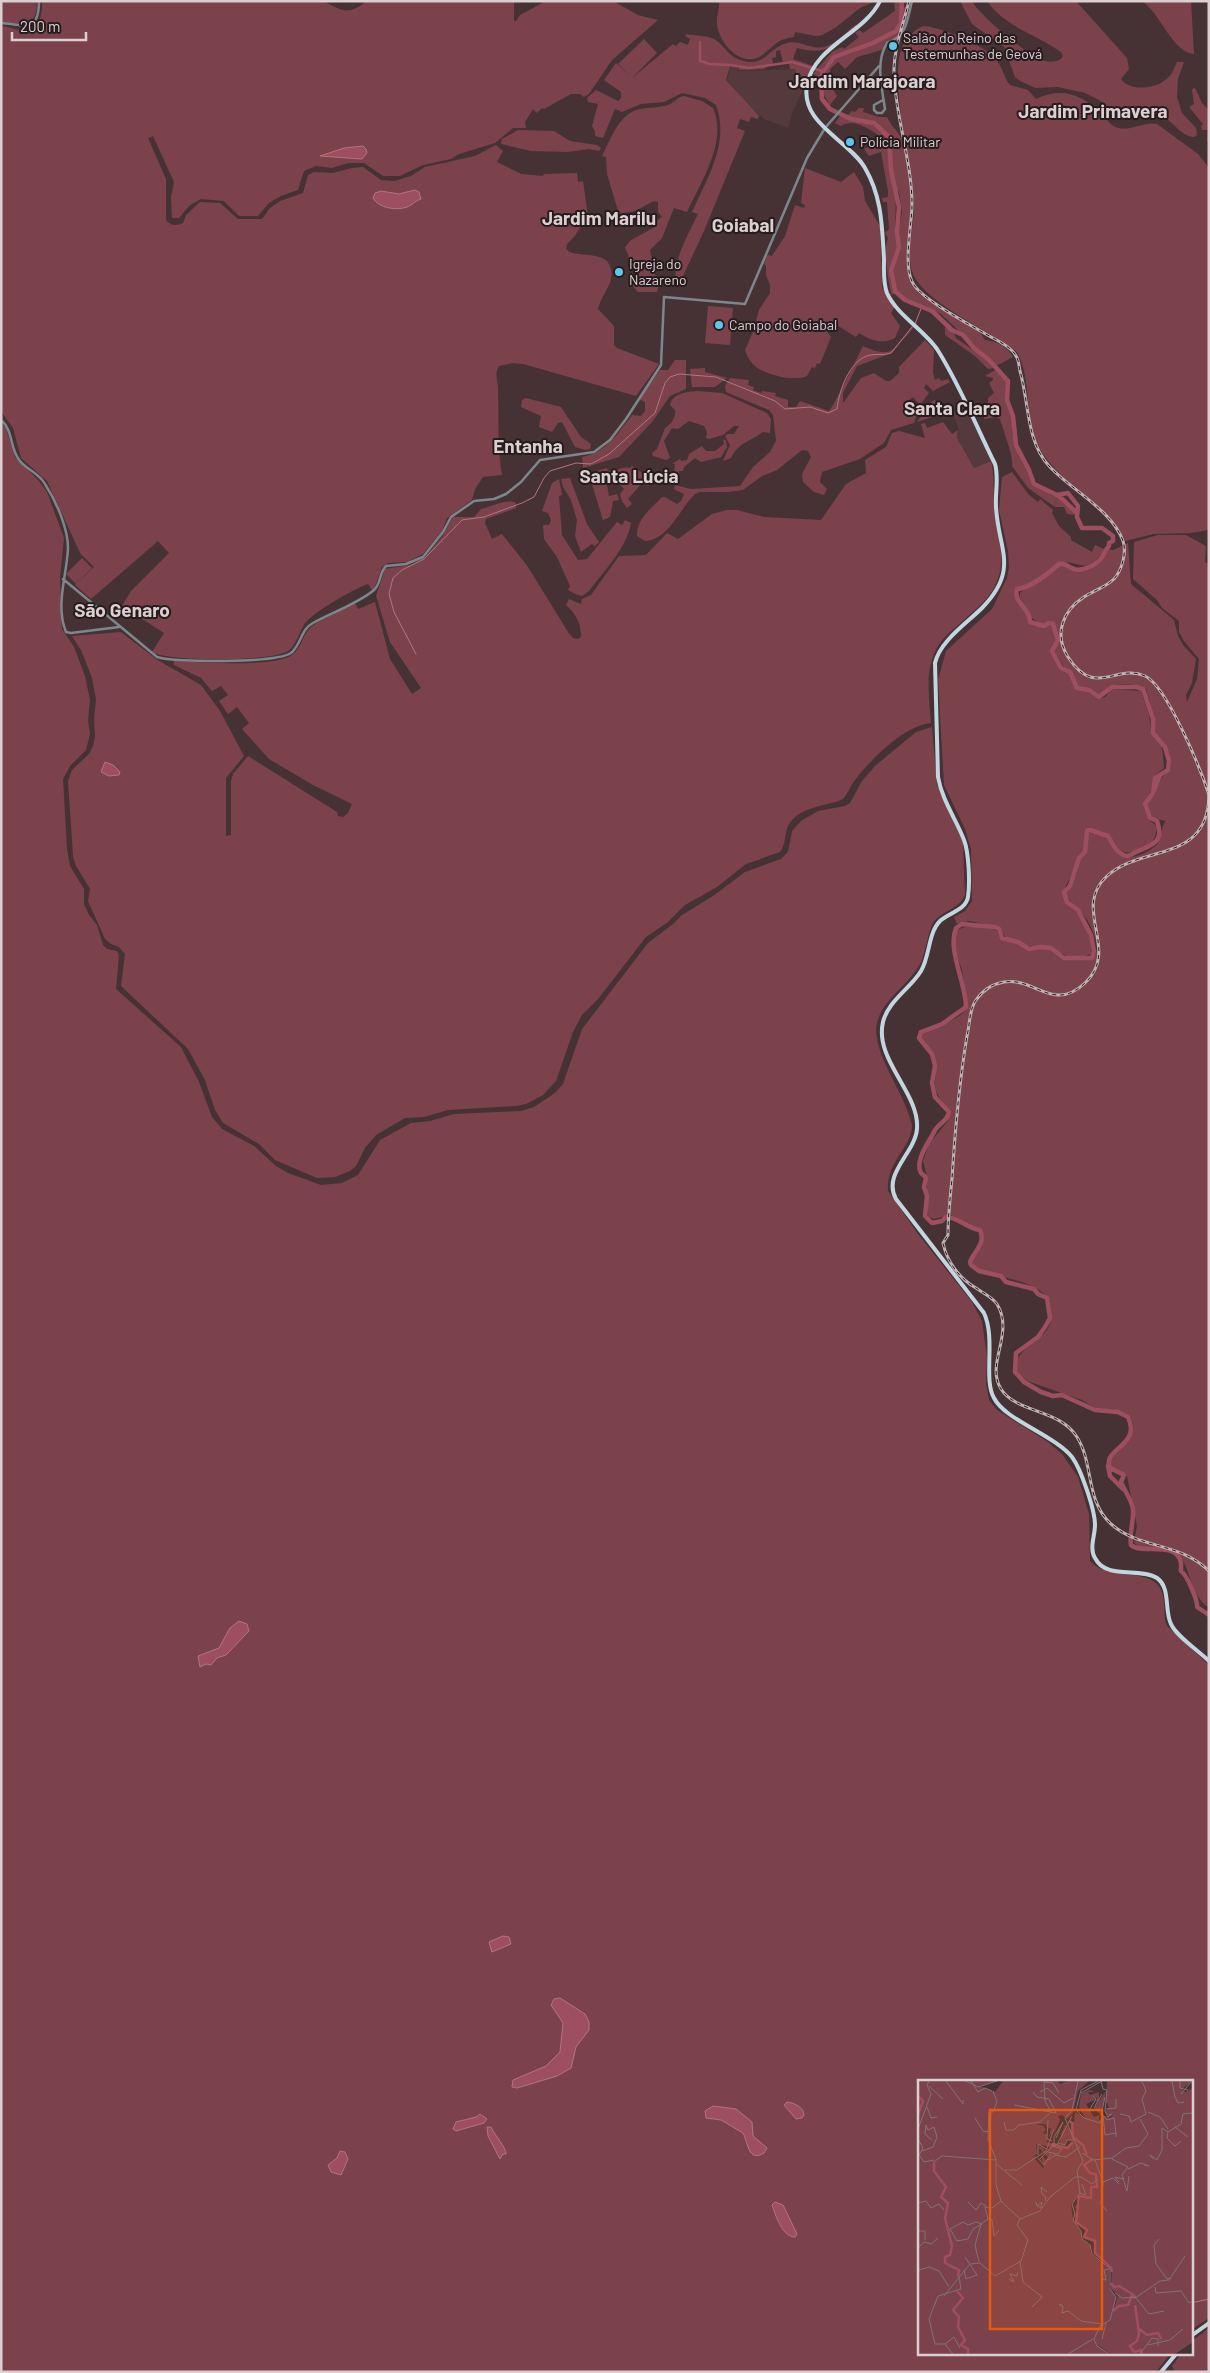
<svg xmlns="http://www.w3.org/2000/svg" width="1210" height="2373" viewBox="0 0 1210 2373" font-family="Barlow,sans-serif">
	<style>
		.built { fill: #54393d }
		.green { fill: #7b424c }
		.water { fill: #9d4f5f; stroke: #b07581 }
		.lines { fill: none; stroke-linecap: round; stroke-linejoin: round }
		.stream { stroke: #b07581; stroke-width: 1 }
		.canal { stroke: #9d4f5f; stroke-width: 2.5 }
		.river { stroke: #9d4f5f; stroke-width: 4.5 }
		.tertiary { stroke: #7d878b; stroke-width: 2.5 }
		.primary { stroke: #c1d6de; stroke-width: 4 }
		.rail-casing { stroke: #bfb1b3; stroke-width: 3 }
		.rail { stroke: #261c1e; stroke-width: 1; stroke-dasharray: 4; stroke-linecap: butt }
		.poi-dot { fill: #5cc7e8; stroke: #261c1e; stroke-width: 2 }
		.labels { text-anchor: middle; stroke-width: 4; stroke-linejoin: round; paint-order: stroke }
		.poi-label { font-size: 14px; fill: #dccfd1; stroke: #261c1e; text-anchor: start }
		.district-label { font-size: 19px; font-weight: bold; fill: #dccfd1; stroke: #261c1e }
		.inset-river { fill: none; stroke: #9d4f5f; stroke-width: 2.5 }
		.inset-road { fill: none; stroke: #827173; stroke-width: 1 }
		.view { fill: #e8590c; fill-opacity: 0.15; stroke: #e8590c; stroke-width: 2.5 }
		.inset-edge { fill: none; stroke: #dccfd1; stroke-width: 2.5 }
	</style>
	<rect width="100%" height="100%" fill="#463235"/>
	<path class="built" d="M731 65 739 67 738 71 801 69 803 90 793 111 788 128 764 119 750 108 727 80Z
		M965 406 991 460 974 468 957 437 959 430 952 412Z"/>
	<path class="green" d="M1 1H37C37 30 21 23 1 22Z
		M42 1H323C343 11 348 16 367 1H514V21H516L520 15 546 1H613L638 15 658 20 612 60 589 94 584 97 580 94H571L544 109 542 108 537 113 533 109 525 122 526 128H513L495 143 459 154 451 159 423 165 400 176H383L364 163H348L332 168 316 166 304 171 298 190 281 196 269 203 258 216H239L224 201 201 199 189 206 179 218H172L171 197 174 182 153 136 148 138 166 179V220C170 226 178 226 183 223L186 215 200 202 220 203 238 219H262L270 208 280 201 303 193 308 175 314 172 333 173 352 168 363 167 381 180 394 181 411 176 425 167 475 156 496 145 503 151 497 162 521 174 543 176 544 174 577 173 578 182 583 181 588 216 574 237 567 244 566 249C574 258 594 251 607 261 620 279 602 292 598 309L614 326V345L617 348 659 364 636 396 523 364 513 363 499 366C494 373 498 381 498 389 499 418 497 446 502 475L483 477 475 489 472 500 447 518 442 531 423 554 407 562 388 563 382 567 374 589 372 590 368 584C352 590 317 610 306 622 299 631 297 645 288 651 272 662 168 662 152 652L164 633 122 606 131 591 169 553 158 541 91 599 75 585 94 567 80 553 47 481 21 458 13 428 1 411V26C8 26 14 30 21 30 39 31 43 15 42 1Z
		M719 1H876L860 8 835 28 822 35 816 36 795 32 794 37C776 39 774 47 761 56 740 68 719 43 717 24 716 16 720 9 719 1Z
		M894 1H901V19L896 28 879 39 835 55 824 66 820 78 813 74 832 52 842 47 844 49 859 37 855 33 860 30 863 33 895 11Z
		M960 1H972C978 14 1025 53 1039 59 1046 62 1054 63 1061 59L1063 56 1061 52C1036 34 1005 27 987 1H1076L1127 58 1129 69 1121 79C1128 91 1154 89 1164 81 1172 76 1173 70 1177 62H1184L1178 79 1177 97 1182 113 1196 128 1197 135 1194 137C1179 136 1173 119 1160 116 1148 113 1136 119 1124 119L1099 100 1085 93 1058 87 1036 88 1020 81 1015 77 1004 47 972 24Z
		M1142 1H1191L1194 54C1172 52 1161 14 1142 1Z
		M907 6 909 7 905 25 898 37 885 43 882 50 857 57 845 69 838 62 830 69 831 86 837 96 830 105 823 93V77L828 65 839 55 852 53 898 31 904 16 903 8Z
		M855 25 857 26C833 45 829 56 797 48L793 59 813 66 804 86H802L795 69H790L789 63H783L780 50 776 51V57L772 58 773 63 764 69 739 70V67L730 66 726 80 759 116 758 119 751 117 749 122 740 119 737 128 745 131 704 231 684 274 680 281H677C670 265 691 229 698 214L692 212C707 179 730 142 716 105L705 98 682 93 664 102 641 104 622 112 615 109 603 138 595 136V131L592 126 598 104 588 102 587 98 596 90 618 101 621 98V92L604 80 616 63 632 78 618 64 644 39 657 53 632 78 673 44 676 46 680 42 688 45 690 39 685 36 686 34C695 36 708 35 716 40 725 47 730 58 743 61 766 66 767 49 787 43 801 39 813 52 827 46 838 42 846 32 855 25Z
		M924 26C943 28 986 45 997 61 1003 68 1004 78 1010 85L1028 90 1036 99C1062 87 1081 94 1102 114 1107 119 1111 127 1119 128 1132 131 1145 121 1157 124L1198 154 1209 168V530L1191 533 1153 534 1125 541C1107 501 1061 486 1040 449 1023 421 1033 381 1017 352 989 330 929 305 914 276 904 255 915 226 914 204 911 167 887 72 904 43 908 36 917 28 924 26Z
		M1195 88 1202 103 1209 110V145L1207 140 1208 130H1202L1201 126 1203 124 1189 107 1194 104 1192 89Z
		M684 96 702 101 713 108C728 141 701 182 687 212L674 208 662 238 650 250 655 275 660 281 657 292H638L630 283 638 279 625 247 631 240 657 226 655 222 662 217 658 212V202L654 201 635 211 619 214 607 174 606 157 602 156C611 139 619 113 640 109 649 107 660 108 668 105 674 103 677 97 684 96Z
		M859 108H864L863 112 879 117H887C891 127 899 131 901 139 908 157 909 180 911 200 914 233 900 263 918 293L980 332 985 340C997 342 1006 345 1013 357L996 366 941 314 905 298 896 289 892 272 901 250 899 229 902 212 899 192 894 185 892 169 890 136 875 123 847 116 852 111 855 112Z
		M841 115 852 120 870 123 887 136 890 169 896 192 895 231 898 245 890 271V278L892 286 899 298 895 293 892 295C888 284 883 248 888 238L885 233 889 229 887 202H883L882 198 888 197V191L881 152 869 156 864 149 876 142 877 134C867 128 852 118 841 126L835 123Z
		M518 130 554 131 570 141 597 145 601 148 599 151 589 149 568 152 531 151 501 144 502 139Z
		M805 168 841 182 854 172 863 187 865 201 880 226 882 288 895 306 891 313 900 326 895 338C883 345 870 340 859 333L856 337 835 324H828L825 329 831 337 820 364 817 363 815 368 812 367 807 376C795 382 767 375 756 367 751 363 747 356 745 350L753 332 759 310 770 293V285L766 275V266L764 264 767 255 772 256 785 236 795 205 804 208 805 205 801 203Z
		M708 306 733 308 730 345 705 343Z
		M912 326 914 327 892 353 857 366 843 393V403L861 378 874 373 886 381H890L899 373V367L925 340 934 350 933 373 935 380 939 378 941 381 948 379 950 382 933 391 926 384 924 388 929 393 920 405 913 397 908 401 917 414 914 423 891 430 884 443 860 459 822 472 820 482 827 489 824 495 814 492 803 482 802 474 811 457 808 451 802 450 777 470 762 476 743 490 729 492H700L695 494C680 508 669 540 645 541L637 536C636 519 652 508 662 497H665L677 504 681 501 684 494 674 489 675 485 691 489 740 486 753 467 770 452 776 441 773 415 769 410 726 392 725 386 730 378 749 380 748 385 754 387 753 390 761 393 762 391 776 393 775 396 788 400V407H796L800 401 829 411C833 408 858 356 863 346 893 360 895 349 912 326Z
		M945 327 954 333 956 338 986 359 994 368 988 369 975 356 945 335Z
		M675 360H686V389L670 396 652 422 619 457 583 468 582 457C606 453 618 433 632 415L641 416 645 411V402L639 399 660 370H668Z
		M705 368V372L727 378 715 387H692L690 369Z
		M995 370 1006 380 1005 401 1012 416V431L1017 450 1033 484 1047 491 1051 495 1058 496 1064 504 1074 509 1075 515 1067 514 1064 507H1055L1028 488 1012 466C1014 457 1003 430 1000 419L996 417 985 419 983 416 989 412 987 408 983 409 981 406 988 402V398L994 393 989 383 993 380V378L985 376Z
		M697 391 722 393 767 413 771 419 770 433 763 432C751 441 738 443 731 458L723 461 730 445 725 436 728 434H734L739 426H734L723 435 709 439 706 438 707 432 704 426 689 421 678 429 672 428 664 441 670 458 666 460 653 456 652 453 657 449 665 428C671 424 676 418 675 410L670 405C673 393 686 392 697 391Z
		M526 398 561 407 581 437 591 444 590 449 585 450 575 447 562 422 558 423 552 432 539 427 541 416 521 407 522 400Z
		M935 400 941 414 917 422 932 401Z
		M943 422 952 434 958 430 957 438 974 468 991 461C995 476 993 491 994 506 995 537 1010 556 994 588 987 600 976 609 966 618 959 625 950 631 943 639 923 663 929 694 931 723 905 725 871 759 855 780 850 786 848 794 843 799 825 807 799 806 788 826 784 835 786 845 780 852L746 864 717 887 685 905 668 922 646 937 598 999 582 1015 573 1032 556 1081 543 1095 526 1104 516 1106 448 1110 424 1117 405 1118 376 1135 365 1148 356 1166 350 1171 335 1177 317 1178 275 1160 259 1144 223 1123 215 1110 205 1080 188 1049 121 986 125 954 119 947 111 944 105 939 88 901 90 889 75 864 73 855 68 781 72 770 89 754 93 746 95 737 94 720 96 699 92 678 81 650 72 636 121 632 156 659 201 685 220 711 244 756 226 778V836L231 835V781L233 774 248 756 337 812 338 816 343 817 348 813 352 804 313 785 269 759 242 729 249 723 237 707 228 714 219 701 228 695 221 686 212 691 201 678 174 665V661C198 662 274 668 292 655 302 648 302 635 311 627 323 617 341 612 355 603L358 609 375 602 390 659 412 694 421 688 390 642 376 596 385 569 410 565 424 558 442 537 453 517H474L481 509C491 507 506 498 516 503V508L486 519 485 523 492 539 502 534 528 567 568 632 573 638 578 639 581 637C581 623 576 614 566 605L569 599 581 604 582 599 591 595 619 556 646 555 667 533 678 539 712 514 727 510H737L764 517 821 520 846 484 866 473 865 460 886 447 892 433 899 431 925 438 921 424 925 423 927 428Z
		M1 423 6 428 15 457 39 481 47 492 64 538 60 578 62 629 74 647 85 676 90 700 88 721 90 734 86 750 70 766 63 779 67 849 70 866 84 889V904L89 915 97 925 103 945 107 949 117 951 119 955 116 989 181 1047 199 1082 212 1117 222 1129 254 1146 276 1166 288 1173 321 1185 342 1183 358 1175 380 1140 411 1123 430 1121 454 1114 521 1111 534 1107 555 1093 563 1084 582 1029 648 943 673 924 682 915 713 896 745 872 781 859 788 852 792 831 801 821 818 811 845 806 850 803 862 781 875 766 916 732 932 727 937 785 963 843 965 895C959 910 939 911 932 925 927 937 926 950 921 962 908 989 870 1005 877 1039 883 1069 905 1095 912 1125 912 1148 886 1161 888 1191L918 1234 972 1302 982 1321 987 1357 986 1384 989 1400 997 1410 1048 1442 1062 1454 1078 1477 1089 1514 1090 1561C1108 1582 1148 1567 1160 1588 1167 1599 1162 1615 1167 1626L1209 1665V2318L1191 2330V2082H919V2354H1170L1156 2372H1Z
		M723 439 726 441 727 447 721 457 701 462 695 458 684 467 683 471H679V475H674L675 464H672L680 459 681 461 687 460 689 454 702 446 706 451H715L724 444Z
		M632 466 652 480 648 486 643 482 628 499 632 504 627 508 622 501 620 494 624 489 618 482 607 485 609 496 617 494 619 500 613 501 610 517 603 520 591 481 598 478 597 471 607 468 608 471C617 472 621 466 630 468Z
		M1012 472 1029 495 1038 502 1040 499 1053 510 1052 513 1059 526 1071 537V540L1092 552 1095 545 1104 549C1087 579 1080 558 1058 563 1047 575 1031 583 1015 589 1013 603 1029 609 1029 623L1044 627 1053 625 1056 640 1051 651 1061 669 1068 672 1075 688 1088 692 1099 699 1105 697 1112 689 1141 691 1149 715 1151 732 1162 746 1164 768 1154 776 1151 791 1143 806 1149 820 1157 826C1156 839 1152 845 1140 849 1134 851 1131 854 1125 852 1117 850 1115 843 1111 838 1107 832 1092 828 1086 830L1083 851 1063 892C1066 903 1069 902 1076 911 1084 922 1093 940 1091 954L1079 958 1067 956 1050 947 1029 946 1006 938 1000 928 996 926 969 921 957 924 954 917 965 911 972 901 971 849 965 829 944 785 938 680 946 651 992 609 1007 578 1009 567 1008 551 999 510 1002 477Z
		M570 478 587 524 599 542 595 546 592 544 581 552 575 536 577 520 571 500 563 487 561 479Z
		M559 479 562 495 559 496 562 535 578 560 587 559 617 522 622 525 625 520 631 523C627 548 603 572 589 591L582 596 575 594 568 590 570 586 557 557 544 539 543 525H549L551 520 548 513 542 511 552 483Z
		M1158 535H1186L1206 546 1205 562 1209 564V1608C1189 1594 1192 1570 1178 1553 1165 1545 1143 1551 1134 1543L1137 1526 1127 1476C1124 1472 1113 1472 1111 1466 1104 1454 1145 1442 1130 1416L1113 1409H1097L1082 1400 1027 1381 1017 1373C1009 1347 1048 1344 1051 1319 1052 1313 1050 1305 1049 1299 1032 1277 990 1279 971 1264 974 1252 988 1245 982 1231L951 1215 934 1219 929 1217 927 1212V1177L923 1161 929 1144 947 1122 951 1112C944 1104 934 1094 935 1082 936 1072 937 1064 933 1054 930 1047 921 1044 921 1035 932 1023 960 1024 967 1006L962 970 954 949 956 931C964 924 988 926 997 931L1000 939 1016 943 1029 951 1047 948 1067 960 1092 959 1098 950C1096 939 1092 926 1085 917 1079 908 1069 904 1066 893L1076 875 1080 860 1086 853V838L1088 832 1107 837C1111 843 1114 850 1121 855 1129 862 1153 851 1158 843 1162 836 1161 826 1166 821L1152 818 1145 805 1155 794 1162 777 1170 771C1174 752 1164 747 1155 734L1154 717 1146 689C1139 684 1120 683 1111 686 1106 688 1104 694 1099 695L1094 691 1077 686 1072 673 1064 667 1054 651 1060 639 1055 624 1050 622 1044 625C1033 622 1018 605 1020 593L1030 584 1050 574 1061 564 1074 571 1088 570 1100 563 1107 549 1113 550 1128 543 1131 584 1174 620 1178 636 1183 645 1196 659 1192 683 1186 695 1187 702 1197 679 1199 659 1184 641 1179 632V621L1162 608 1157 600 1133 579 1134 542Z
		M82 558 92 568 76 584 66 574Z
		M1209 2328V2372H1175L1172 2366 1181 2354H1191V2342Z"/>
	<path class="water" d="M363 146 366 149 367 153 362 159 320 156 344 148Z
		M415 190 419 192 421 199C416 200 413 205 407 207 397 211 378 208 373 198L375 193 381 191 399 194Z
		M105 762 113 765 120 772 119 775 109 776 101 772Z
		M239 1621 247 1624 249 1631 226 1655 217 1658 211 1665 206 1664 200 1667 198 1656 219 1648 230 1628Z
		M503 1936 509 1937 511 1944 492 1952 489 1942Z
		M560 1998 585 2014 589 2022V2030L576 2047 571 2068 557 2076 517 2088 512 2087 513 2080 546 2066 560 2052 563 2023 551 2005 554 1999Z
		M787 2102C794 2103 804 2107 804 2115L802 2118 796 2119 784 2105Z
		M713 2106 736 2109 752 2122 753 2136 767 2148 764 2153C748 2163 748 2142 743 2133L721 2120 706 2118 705 2111Z
		M480 2114 487 2119 484 2123 456 2131 453 2129 456 2122 476 2117Z
		M487 2127H491C495 2136 506 2147 506 2154H503L500 2159 488 2136Z
		M340 2151 345 2152 348 2159 341 2175 331 2172 328 2165 337 2158Z
		M775 2202 783 2205 797 2234 795 2237C782 2237 776 2216 772 2205Z"/>
	<g class="lines">
		<path class="stream" d="M915 324 922 306
			M416 654 394 612 389 594 393 578 402 570 424 559 462 520 484 517 522 503 534 497 544 478 550 471 576 463 591 464 609 454 655 413 665 383 670 377 679 374 716 377 775 401 785 409 810 407 828 413 837 409C839 391 849 362 867 356 875 353 883 356 891 353L912 327
			M1191 2303 1209 2299"/>
		<path class="canal" d="M700 42V61L710 64 730 65 749 68 792 62 822 71"/>
		<path class="river" d="M902 1 901 23 896 31 873 43 834 57 823 72 821 79 822 99 830 109 851 119 874 123 889 137 891 170 899 207 897 232 899 248 891 270 895 291 905 300 932 311 952 330 963 335 974 348 989 360 1008 381 1007 400 1013 416 1016 445 1029 470 1034 484 1057 495 1068 493 1078 506 1077 517 1082 528H1102L1113 536V541L1109 543V546C1104 551 1104 555 1100 560 1094 566 1081 572 1074 569 1067 567 1066 562 1059 564 1049 573 1030 588 1017 589 1013 603 1031 609 1030 622L1044 626 1049 623 1053 624 1058 640 1052 651 1061 668 1070 672 1077 688 1089 690 1099 697 1112 687H1136L1143 689 1153 719V733L1165 747 1169 761 1168 770 1155 778 1153 793 1145 804 1150 818 1157 821C1165 843 1151 845 1136 852 1131 855 1127 858 1122 854 1114 850 1112 842 1108 836L1090 830 1087 831 1085 852 1079 858 1070 886 1064 892 1067 902 1078 910 1091 935 1094 951 1092 958H1064L1051 948 1041 947 1029 949 1018 942 1002 938 999 929 995 927 962 924 956 928C947 950 966 983 966 1007L942 1024 921 1032 919 1038 932 1054 935 1066 932 1083 935 1097 949 1112C947 1122 939 1123 935 1130 930 1141 914 1160 921 1173 923 1175 925 1176 926 1178L924 1187 927 1196 925 1216 932 1223 942 1221 946 1217C958 1217 968 1229 980 1230 986 1243 975 1250 970 1262L971 1265 979 1271 1001 1276 1006 1282 1034 1289 1038 1294 1047 1298 1050 1318 1045 1327 1038 1337 1016 1353 1015 1372 1024 1382 1041 1392 1053 1396 1062 1395 1095 1410 1118 1412 1128 1417C1142 1446 1101 1449 1110 1468L1124 1475 1121 1482C1124 1490 1133 1502 1133 1510 1134 1520 1129 1534 1131 1545 1142 1555 1177 1540 1181 1563 1181 1566 1181 1569 1181 1571 1187 1575 1198 1601 1197 1607L1209 1615
			M1058 495 1077 513
			M1154 791 1160 775
			M1108 1466 1110 1476 1123 1489"/>
		<path class="tertiary" d="M1 23C22 24 39 35 39 1
			M883 100 874 105V110L877 113H882L885 109C882 88 875 62 887 43 907 37 907 20 912 1
			M1 420C14 431 9 448 20 461 27 470 39 473 45 484 56 501 68 528 68 548 67 575 55 605 66 632L71 633 119 627
			M63 579 157 657C175 663 276 663 291 653 301 645 301 629 313 623 331 613 359 603 374 590 381 584 379 573 386 566L406 564 423 557 443 532 451 517 474 501 494 499 506 494 521 482 540 460 594 452 610 440 626 419 661 365 664 297 745 304 807 158 825 128 879 66"/>
		<path class="primary" d="M880 1C864 34 814 46 807 85 800 124 849 140 865 168 882 197 882 226 884 259 884 270 883 283 887 293 897 315 923 329 937 349 960 385 976 426 995 464 999 478 995 492 996 507 998 549 1020 569 982 608 967 623 940 641 935 663L938 777C942 800 956 819 964 840 969 853 970 883 968 897 966 910 948 913 940 921 928 933 930 956 921 971 910 989 888 1001 883 1022 874 1060 920 1093 917 1129 915 1153 882 1174 896 1199L984 1313C996 1339 983 1379 994 1398 1005 1420 1054 1435 1072 1457 1081 1469 1095 1510 1095 1525 1095 1536 1089 1548 1095 1558 1106 1580 1139 1567 1157 1578 1171 1588 1164 1610 1171 1624 1176 1636 1199 1651 1209 1661
			M1191 2336 1209 2323
			M1161 2372 1176 2354"/>
		<defs>
			<path id="rail" d="M909 1C903 25 893 51 894 75 896 119 912 162 912 205 912 225 902 268 914 285 924 300 967 323 984 333 994 339 1011 346 1016 356 1019 360 1019 367 1020 371 1029 402 1026 441 1049 466 1071 490 1112 510 1123 541 1127 552 1122 570 1114 579 1106 587 1093 591 1084 597 1062 611 1054 635 1068 657 1095 699 1116 663 1145 676 1167 686 1201 770 1209 795
				M1209 796C1207 864 1142 844 1107 876 1071 909 1121 949 1085 983 1053 1013 1035 977 1004 982 992 984 983 990 976 1000 969 1010 970 1024 967 1036 959 1083 955 1131 952 1179 950 1198 948 1217 948 1235L943 1243C947 1262 960 1279 976 1288 983 1293 992 1297 997 1304 1015 1334 985 1363 1001 1389 1016 1413 1060 1409 1077 1437 1094 1464 1085 1500 1111 1524 1141 1550 1178 1541 1209 1571"/>
		</defs>
		<use href="#rail" class="rail-casing"/>
		<use href="#rail" class="rail"/>
	</g>
	<g class="poi-dot">
		<circle cx="893" cy="46" r="5"/>
		<circle cx="850" cy="142" r="5"/>
		<circle cx="619" cy="272" r="5"/>
		<circle cx="719" cy="325" r="5"/>
	</g>
	<g class="labels">
		<g class="poi-label">
			<text x="903" y="43">Salão do Reino das<tspan x="903" dy="16">Testemunhas de Geová</tspan></text>
			<text x="860" y="147">Polícia Militar</text>
			<text x="629" y="269">Igreja do<tspan x="629" dy="16">Nazareno</tspan></text>
			<text x="729" y="330">Campo do Goiabal</text>
		</g>
		<g class="district-label">
			<text x="862" y="88">Jardim Marajoara</text>
			<text x="1093" y="118">Jardim Primavera</text>
			<text x="599" y="225">Jardim Marilu</text>
			<text x="743" y="232">Goiabal</text>
			<text x="952" y="415">Santa Clara</text>
			<text x="528" y="453">Entanha</text>
			<text x="629" y="483">Santa Lúcia</text>
			<text x="122" y="617">São Genaro</text>
		</g>
	</g>
	<g transform="translate(918 2080)">
		<rect width="275" height="275" fill="#463235"/>
		<path d="M0 1H79L62 6 77 12 85 1H140L142 4 149 1H171L160 11 155 33 149 39 144 35 140 36 142 40 135 56 137 49 131 57 133 48 129 49 128 44H118L126 46 128 50 125 53 129 54V62L149 68 155 61 149 60 147 65 142 64 143 54 147 45 154 51 153 42 149 41 156 42 157 32 167 38 161 27 163 14 171 10 177 12H170L172 15 181 12V21L188 11 183 35 176 29 181 21 178 22 179 18 175 16 177 20 168 24 176 37 182 35 181 39 183 41 184 35 192 38 196 34 191 37 187 32 191 28 188 21 189 1H224L226 9 225 1H275V6L273 2 264 9 267 12 275 8V262L257 274H192L178 263 190 274H0ZM118 64 132 67 127 72 124 67H120L130 77 128 80 123 75 126 89 117 79 120 76 114 77 119 74ZM162 113V123L157 126 160 133 158 142 169 150 166 157 177 161V172L194 188 193 209 200 215 195 232 198 216 191 208V189L173 174 172 166 164 159 163 152 155 140 153 124Z" fill="#7b424c" fill-rule="evenodd"/>
		<path class="inset-river" d="M0 16 5 21 0 35M151 41 154 43 155 57 165 65 169 75M133 67 135 64 149 68 155 62M175 79 166 85 172 93 178 94 179 107H173V118L161 116 158 142 169 150 166 157 177 161V173L193 188 194 192M16 81V91L28 107 23 117 30 123 27 138 34 166 32 175 27 177V183L41 190 40 197M193 203 196 207 201 206 216 215 217 219M39 211 45 218 35 230 41 237 40 247 47 260 43 265 50 269V274M217 225 221 253 219 261 212 266 216 272 223 270 224 274M195 231 201 226 210 225 214 215M220 248 229 255 240 253 243 259"/>
		<path class="inset-road" d="M28 1 45 24V20M48 1 60 7 79 1M53 1 60 12 67 8 74 11M160 1 154 30 147 38 165 81 159 91 162 113 154 124 157 134 155 140 163 151 164 159 172 165 174 174 192 189V209L198 217 192 240 182 246 176 259 179 266 191 274M180 1 163 10 158 30 166 38 182 43 185 35M183 1 185 9 189 10 187 31 190 37 194 34 191 35M254 1 257 17 260 23 266 22M262 1V8L270 10M11 6 25 19M75 11 79 22 75 32H71L70 60 78 79V105L83 121M115 12 119 17 131 19 138 33M122 12 129 8 146 23 155 18M163 13 184 1M263 14 273 2M96 25 138 33M9 27 13 38 19 37M176 28 184 14M172 29 178 19 175 16M188 29 198 28V19M133 32 127 21 126 2 135 3 141 13M230 32 242 37 250 49M202 34 211 36 213 42 228 34 224 19 228 11 224 1M183 35 187 17M185 35 187 55 198 53V57M186 36 189 40 196 38 198 53M57 38 65 51 71 52M130 40 129 59 134 61M86 42 88 50H96L101 45 122 42 133 32M257 47 270 57M0 49 13 14 9 5 11 1M250 52 249 58 257 66 263 61M138 58 145 42M0 59 5 68 0 77M140 63 147 65 149 60H156M139 65 154 36M136 66V57L145 42M4 71 15 67 19 57 16 47 10 50 8 45 7 54 14 60M164 73 175 80 194 78 208 68 221 66 230 54 222 39M120 75V64L128 69M2 76 6 82 16 80M120 78 126 85 133 74M122 79 135 66 144 69 140 74 130 72M194 79 210 87 204 95 206 99 197 97 201 102M235 79 232 75 239 80 244 70V48L250 52 263 44 265 34 275 33M130 80 137 75 148 77 162 67M177 80 185 102 195 98 201 104M17 81 24 76 78 80M78 84 104 105M210 89 223 83 231 86 226 85M87 90H99L128 71 136 49M205 99 209 111 211 96M185 102 183 124 189 131M161 113 168 115 164 104M83 121 102 139M127 121 128 117 124 114 123 107 129 112M50 122 58 130 63 123 68 126M118 122 119 126 124 122 123 128 118 125M0 123 8 121 13 128 21 124 26 130M70 139 74 140 76 156 81 150M102 139 122 131 132 117 157 97H163L174 104 179 100M45 142 50 145 58 142 64 144 55 149 50 159 39 161 32 149ZM0 151H7V160M241 159 236 165 238 184 249 199 252 198M0 168 6 162 13 164 20 158M102 181 105 202 124 217 114 227M61 182 57 165 63 144 70 139 67 127 74 128 83 121M46 190 48 199 59 195 47 177M0 196 1 190 11 187 21 191 31 207M91 199 96 202 92 194 99 196 100 192M184 199 188 200 186 190 191 189M237 207 238 213 263 211 271 223 275 221M197 213 204 218 218 217M26 216 52 184 62 183 77 196 103 181 110 160 99 145 102 139M217 218 242 201 251 200 267 176M218 218 231 234 246 231M144 226 141 224 145 226 144 233 150 231 163 241 184 244M184 259 188 243M27 264 36 257 42 268M230 265 252 260 265 249M35 274 27 264H17L11 239 20 216 43 209 41 197M150 274 175 259M222 274 234 258 240 259V266"/>
		<path class="view" d="M72 30H184V249H72Z"/>
		<rect width="275" height="275" class="inset-edge"/>
	</g>
	<rect width="1210" height="2373" fill="none" stroke="#dccfd1" stroke-width="5"/>
	<path d="M12 32v8h74v-8" fill="none" stroke="#dccfd1" stroke-width="2.5"/>
	<text x="20" y="32" font-size="15" fill="#dccfd1" stroke="#261c1e" stroke-width="4" paint-order="stroke">200 m</text>
</svg>
